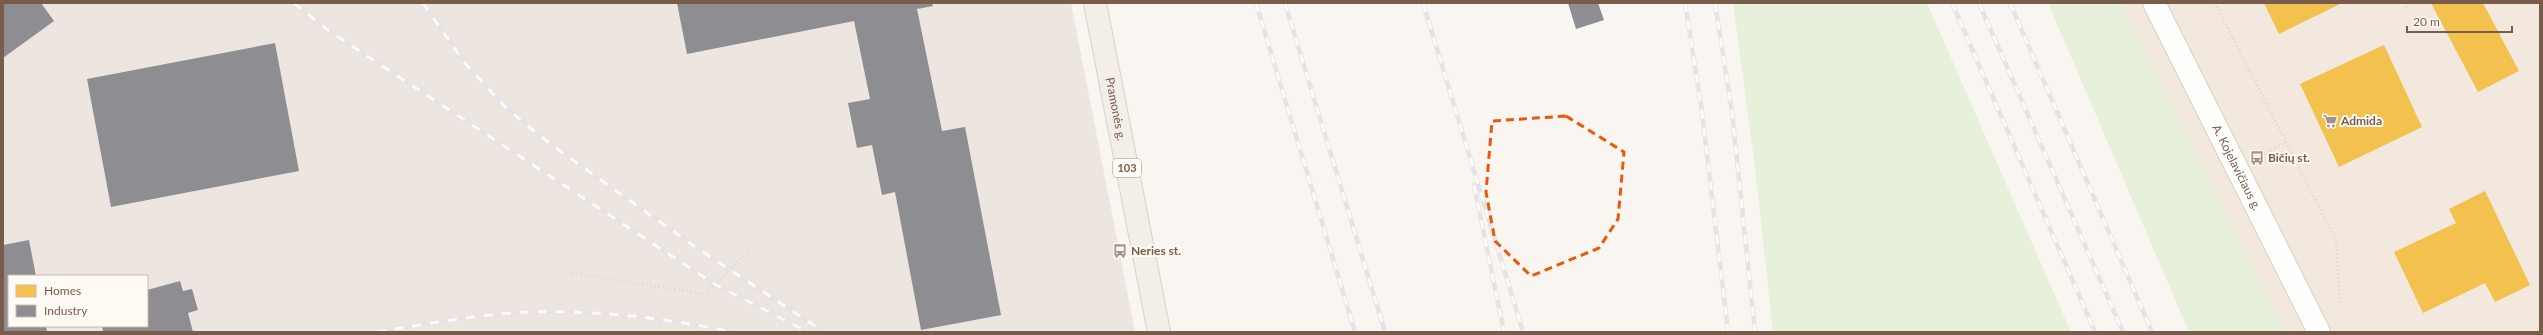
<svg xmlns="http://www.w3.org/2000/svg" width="2543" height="335" viewBox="0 0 2543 335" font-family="Lato,sans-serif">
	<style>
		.residential { fill: #f2e8de }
		.industrial { fill: #ede5e0; fill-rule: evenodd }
		.green { fill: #e7f0db }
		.homes { fill: #f2c14e }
		.industry { fill: #8d8d92 }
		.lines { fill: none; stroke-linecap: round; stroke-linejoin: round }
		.minor-casing { stroke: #d7d1cb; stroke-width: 24 }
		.primary-casing { stroke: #dad1cc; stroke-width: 24 }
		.path { stroke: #dcd5d0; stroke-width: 2.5; stroke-dasharray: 1 3; stroke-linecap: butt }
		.minor { stroke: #fefefd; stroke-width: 22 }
		.primary { stroke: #f3eee8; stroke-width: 22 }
		.rail-casing { stroke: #e6e3e7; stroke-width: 4.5 }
		.rail { stroke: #fffaf3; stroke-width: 3; stroke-dasharray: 9; stroke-linecap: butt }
		.marked { fill: none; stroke: #e8590c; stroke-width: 3; stroke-dasharray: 8 5; stroke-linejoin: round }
		.labels { text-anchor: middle; stroke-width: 4; stroke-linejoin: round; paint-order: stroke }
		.shield { fill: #fffaf3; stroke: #a28b7f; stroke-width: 1 }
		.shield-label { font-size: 11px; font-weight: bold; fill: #7a5c4d }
		.street-label { font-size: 12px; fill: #7a5c4d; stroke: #fffaf3 }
		.poi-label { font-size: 12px; font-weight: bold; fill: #7a5c4d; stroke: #fffaf3; text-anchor: start }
	</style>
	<rect width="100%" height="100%" fill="#f9f5f0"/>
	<path class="residential" d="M2122 3H2540V332H2286Z"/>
	<path class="industrial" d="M3 3H1071L1135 332H3ZM9 276H147V326H9Z"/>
	<path class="green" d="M1733 3H1927L2071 332H1773L1754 159Z
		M2048 3H2122L2286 332H2189Z"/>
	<path class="homes" d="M2264 3H2342L2279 34Z
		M2431 3H2483L2519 71 2478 92Z
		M2384 45 2422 127 2339 167 2300 84Z
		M2485 191 2530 285 2495 302 2485 283 2423 313 2394 252 2456 223 2449 209Z"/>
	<path class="industry" d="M3 3H41L54 21 3 58Z
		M677 3H932L933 6 917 9 942 131 965 127 1001 315 921 330 895 192 882 195 872 145 857 148 848 103 870 99 854 21 687 54Z
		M1568 3H1598L1604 20 1576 29Z
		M275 43 299 171 111 207 87 79Z
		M29 240 36 276H9V326H46L47 332H3V245Z
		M180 281 183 291 192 289 198 310 188 313 193 332H103L102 326H147V290Z"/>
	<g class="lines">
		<defs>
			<g id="minor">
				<path id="s1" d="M2154 3 2319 332"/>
			</g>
			<g id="primary">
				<path id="s2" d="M1095 3 1159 332"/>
			</g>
		</defs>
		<use href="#minor" class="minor-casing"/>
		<use href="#primary" class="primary-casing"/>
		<path class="path" d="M2215 3 2336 240 2340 305
			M2406 7 2413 3
			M2264 154 2286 142
			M572 273 705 294 756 244"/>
		<use href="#minor" class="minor"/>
		<use href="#primary" class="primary"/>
		<defs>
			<path id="rail" d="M294 3 329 31 716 285 808 332
				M423 3 464 62 507 109 553 146 694 246 824 332
				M1256 3 1355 332
				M1285 3 1385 332
				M1423 3 1523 332
				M1685 3 1702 112 1728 332
				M1715 3 1732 112 1755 332
				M1952 3 2095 332
				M1979 3 2123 332
				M2010 3 2152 332
				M1474 185 1504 332
				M377 332C427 324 479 314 530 312 597 310 666 318 732 332"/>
		</defs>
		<use href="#rail" class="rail-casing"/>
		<use href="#rail" class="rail"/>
	</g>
	<path class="marked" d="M1566 116 1624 152 1618 219 1599 248 1531 276 1495 241 1486 192 1492 121Z"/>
	<defs>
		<symbol id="supermarket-bare" viewBox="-9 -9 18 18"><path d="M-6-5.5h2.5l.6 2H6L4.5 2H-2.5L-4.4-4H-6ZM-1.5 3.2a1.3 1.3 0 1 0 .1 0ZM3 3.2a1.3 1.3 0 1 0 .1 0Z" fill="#a69286" stroke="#fffaf3" stroke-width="2.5" paint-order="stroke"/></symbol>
		<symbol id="bus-bare" viewBox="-9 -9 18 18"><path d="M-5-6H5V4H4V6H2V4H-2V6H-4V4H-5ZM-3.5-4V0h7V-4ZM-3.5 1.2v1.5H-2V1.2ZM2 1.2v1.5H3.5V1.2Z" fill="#a69286" stroke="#fffaf3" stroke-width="2.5" paint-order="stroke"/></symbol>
	</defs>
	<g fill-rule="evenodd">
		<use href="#supermarket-bare" x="2320" y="111" width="20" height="20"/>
		<use href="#bus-bare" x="2247" y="148" width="20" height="20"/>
		<use href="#bus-bare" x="1110" y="241" width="20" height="20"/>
	</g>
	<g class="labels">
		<rect class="shield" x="1113" y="159" width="28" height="18" rx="3"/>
		<g class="shield-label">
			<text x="1127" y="172">103</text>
		</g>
		<g class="street-label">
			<text dy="4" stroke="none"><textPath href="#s2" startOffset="108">Pramonės g.</textPath></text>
			<text dy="4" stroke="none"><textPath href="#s1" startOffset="184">A. Kojelavičiaus g.</textPath></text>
		</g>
		<g class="poi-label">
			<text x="2341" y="125">Admida</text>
			<text x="2268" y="162">Bičių st.</text>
			<text x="1131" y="255">Neries st.</text>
		</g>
	</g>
	<rect width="2543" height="335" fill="none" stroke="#7a5c4d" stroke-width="8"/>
	<rect x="8" y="275" width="140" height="52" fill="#fffaf3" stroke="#cabbb1"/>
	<rect x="16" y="285" width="20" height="12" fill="#f2c14e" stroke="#cabbb1"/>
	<text x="44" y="295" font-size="12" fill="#7a5c4d">Homes</text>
	<rect x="16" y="305" width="20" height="12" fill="#8d8d92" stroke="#cabbb1"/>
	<text x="44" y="315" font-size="12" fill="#7a5c4d">Industry</text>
	<path d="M2407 26v6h105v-6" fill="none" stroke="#7a5c4d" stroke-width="2"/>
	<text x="2413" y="26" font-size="12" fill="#7a5c4d" stroke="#fffaf3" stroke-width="3" paint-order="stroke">20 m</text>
</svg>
